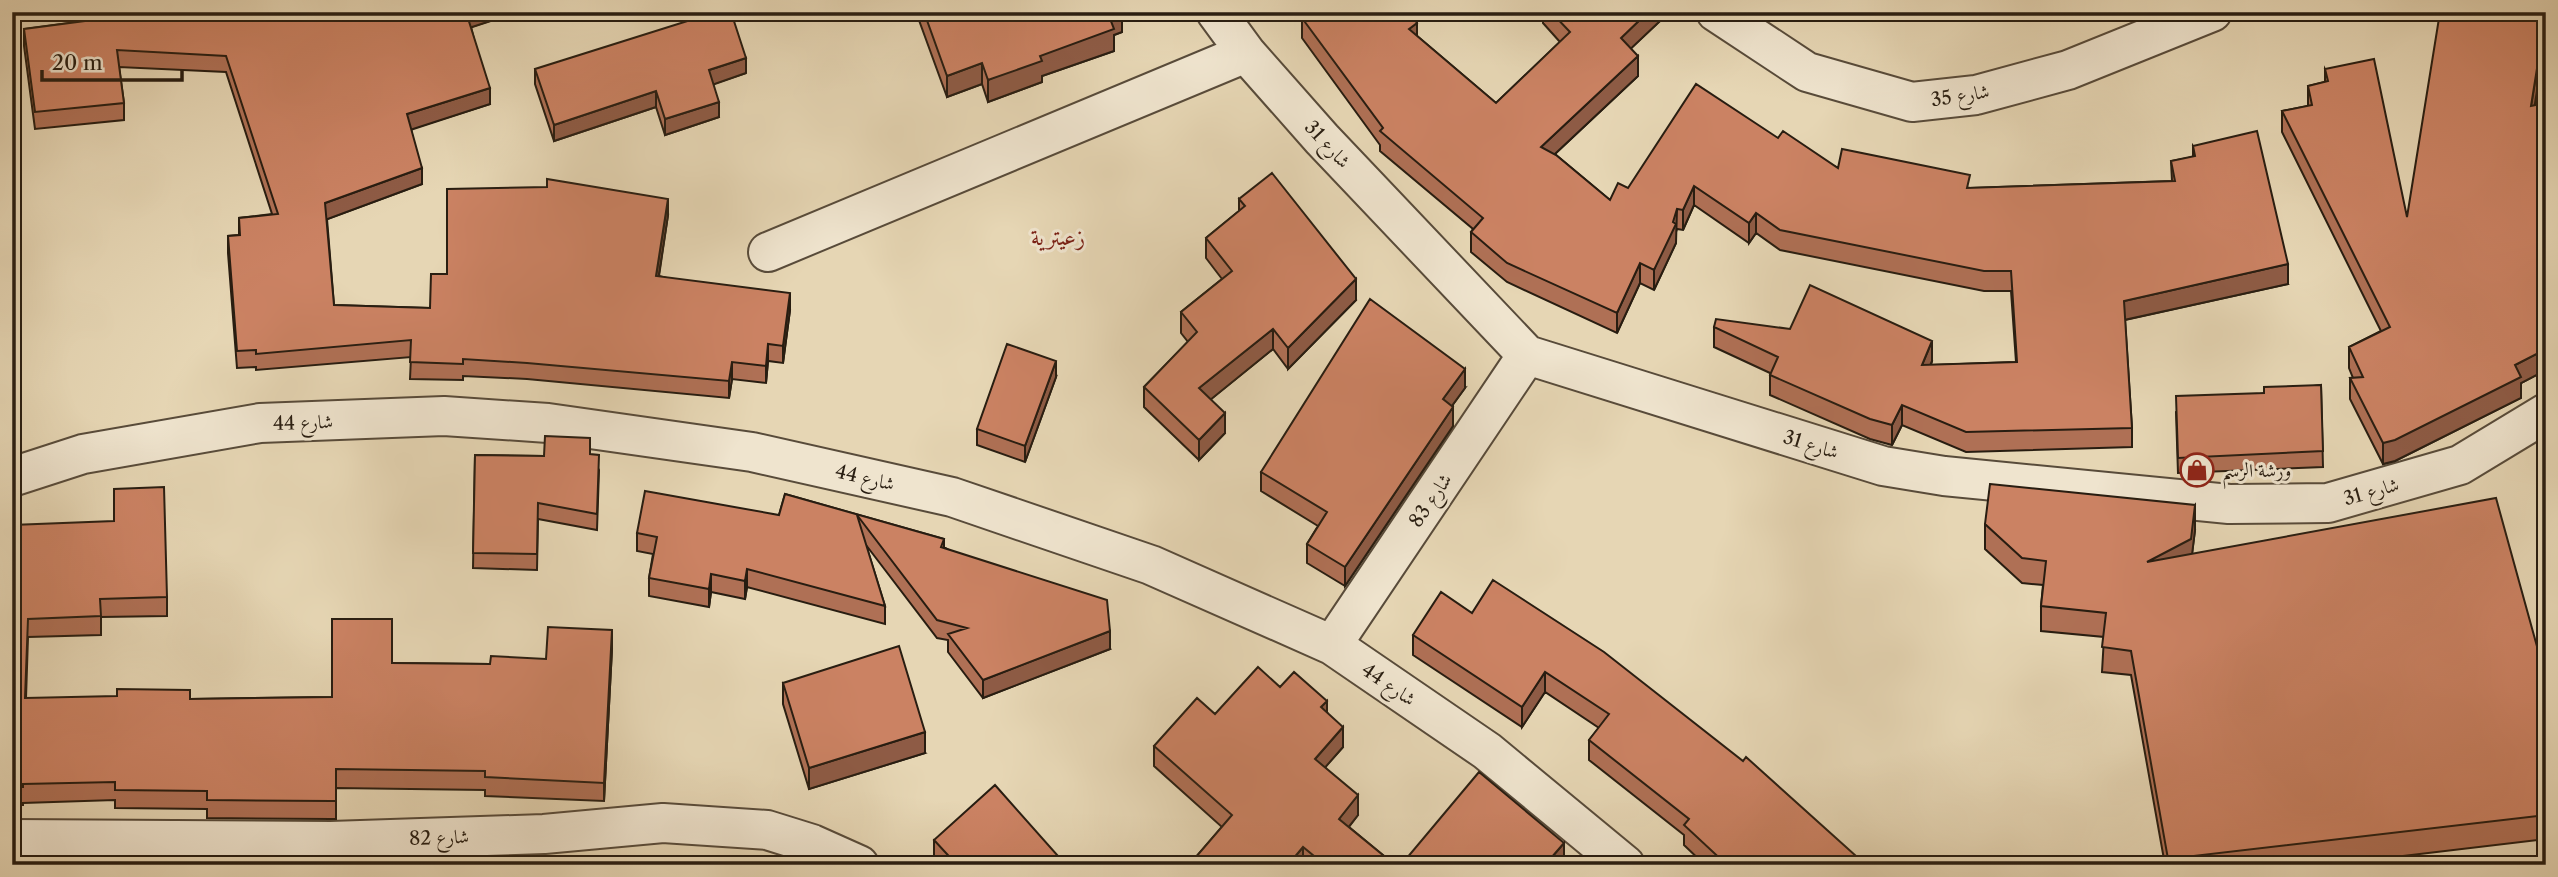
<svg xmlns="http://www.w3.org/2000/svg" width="2558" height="877" viewBox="0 0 2558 877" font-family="'Libre Caslon Text',Amiri,serif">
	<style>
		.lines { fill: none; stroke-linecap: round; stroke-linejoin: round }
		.minor-casing { stroke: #584b3a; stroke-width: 42 }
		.minor { stroke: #efe4ce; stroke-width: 38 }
		.wall { fill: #af7055; stroke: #281d11; stroke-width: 2 }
		.shaded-wall { fill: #8e5b45; stroke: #281d11; stroke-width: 2 }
		.building { fill: #cb8263; stroke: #281d11; stroke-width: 2 }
		.labels { text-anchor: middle; stroke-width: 6; stroke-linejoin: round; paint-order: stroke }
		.street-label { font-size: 19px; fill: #281d11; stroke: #efe4ce }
		.poi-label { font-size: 19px; fill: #281d11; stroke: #efe4ce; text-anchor: start }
		.quarter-label { font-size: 23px; fill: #7a1f14; stroke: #efe4ce }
	</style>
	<rect width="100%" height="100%" fill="#e6d6b4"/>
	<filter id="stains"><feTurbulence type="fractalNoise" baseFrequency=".00286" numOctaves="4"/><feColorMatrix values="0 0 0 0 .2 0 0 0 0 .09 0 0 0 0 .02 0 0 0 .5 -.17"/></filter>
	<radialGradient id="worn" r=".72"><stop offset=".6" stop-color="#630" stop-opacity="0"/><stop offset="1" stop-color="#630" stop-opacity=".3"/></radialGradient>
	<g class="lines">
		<defs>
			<path id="minor" d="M1216 12 1246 53 1322 139 1527 355 1883 466 1944 476 2229 504 2328 503 2460 465 2546 413
				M1716 12 1807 72 1912 102 1976 95 2068 70 2212 12
				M768 252 1246 53
				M12 477 83 454 260 423 444 416 548 423 752 452 952 497 1151 565 1332 645 1487 751 1625 865
				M1332 645 1527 355
				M12 839 331 841 544 834 663 823 767 830 812 844 859 865"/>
		</defs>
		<use href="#minor" class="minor-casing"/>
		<use href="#minor" class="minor"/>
	</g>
	<path class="wall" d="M130 12H518L471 27 490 104 411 129 422 184 327 219 334 305 430 308 447 274 668 215 659 276 790 310 783 363 768 361 766 383 732 379 729 398 527 379 463 376V380L410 379 411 357 256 370V367L237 368 228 253V236L239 235V218L272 214 226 72 119 67 124 103V120L35 129 24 46V29L130 15Z
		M916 12H1122V32L1114 35V51L1042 76V82L988 102 982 84 947 97Z
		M1543 12H1661V20L1631 48 1638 76 1555 154 1610 200 1628 188 1778 138 1838 168 1970 188 2172 181 2171 161 2193 157V146L2288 284 2125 320 2132 428V447L1966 452 1902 425 1892 445 1870 439 1770 395V373L1714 347V327L1932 361 1931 365 2016 362 2011 291H1984L1780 250 1756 233 1749 243 1694 205 1683 230 1677 229 1676 232V243L1654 290 1640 283 1617 333 1507 282 1471 252V232L1473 229 1380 151V145L1302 38V18L1417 36 1496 103 1560 42 1543 23Z
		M2546 36 2534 106 2546 103V370L2521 383V398L2395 461 2383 464 2350 399V378H2353L2349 368V347L2381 331 2282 132V111L2308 106V86L2325 82V69L2407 217Z
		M535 69 746 73 713 84 719 117 665 135 656 107 554 141 535 84Z
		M1239 199 1356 300 1288 369 1273 349 1211 399 1225 433 1199 460 1144 407V387L1188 342 1181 333V312L1222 279 1206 258V238L1239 211Z
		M1056 377 1025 462 977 445V429Z
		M2321 385 2323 467 2178 473 2176 412 2264 393Z
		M1465 388 1452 406 1453 426 1345 586 1307 563V544L1318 526 1261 491V472Z
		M590 454 599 470 597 530 538 519 537 570 473 568 475 455 544 456Z
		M785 494 944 539V547L1110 649 983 698 948 652V640L937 638 866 545 885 606V624L747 587 745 599 711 592 709 607 649 596V578L653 554 637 551V533L779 515Z
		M1985 524 2195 530 2192 554 2546 679V839L2327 865H2165L2131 675 2102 672 2104 637 2041 631V606L2043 585 2022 583 1985 549Z
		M12 525 167 597V616L101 617V635L28 637 26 698 190 699 332 697 392 663 490 664 546 659 612 649 604 801 485 796V790L336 788V819H331L207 818V809L115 808V800L23 803V805H12Z
		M1472 613 1866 865H1705L1684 845V835L1589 760V740L1599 728 1545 692 1522 727 1413 655V635Z
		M783 683 925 753 809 789 783 704Z
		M1280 687 1327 712 1343 747 1325 767 1358 815 1349 827 1395 865H1189L1222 827 1154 766V746L1215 714Z
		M934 840 1066 865H939L934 860Z"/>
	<path class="shaded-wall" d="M466 12H518L466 29Z
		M1119 12H1122V32L1114 35V51L1042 76V82L988 102V80L1040 56 1109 16Z
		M1648 12H1661V20L1621 58V38Z
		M2546 15V36L2531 128V106Z
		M1417 23V43L1409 29Z
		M1638 56V76L1541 167V147Z
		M746 58V73L709 86V70Z
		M982 63V84L947 97V76Z
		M490 88V104L407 131V114Z
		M656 91V107L554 141V125Z
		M719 102V117L665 135V119Z
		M422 168V184L325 220V203Z
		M1694 186V205L1683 230V210Z
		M668 199V215L656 293V276Z
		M1677 209 1676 243 1654 290V270Z
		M1756 213V233L1749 243V223Z
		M17 252V268L12 269V253Z
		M1640 263V283L1617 333V313Z
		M2288 264V284L2124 320V301Z
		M1356 279V300L1288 369V348Z
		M790 293V310L783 363V346Z
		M1273 329V349L1199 409V388Z
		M1932 341V361L1922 385V365Z
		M768 344V361L766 383V366Z
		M2546 349V370L2521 383V398L2395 461 2383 464V443L2515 365Z
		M1056 361V377L1025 462V446Z
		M732 362V379L729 398V381Z
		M1465 369V388L1443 418V399Z
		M1902 405V425L1892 445V425Z
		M1453 407V426L1345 586V567Z
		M1225 413V433L1199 460V440Z
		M2195 505V530L2191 563 2147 562Z
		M747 569V587L745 599V581Z
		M711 574V592L709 607V589Z
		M612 630V649L604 801V783Z
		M1110 631V649L983 698V680Z
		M1545 672V692L1522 727V707Z
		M1327 701V720L1321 707Z
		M1343 727V747L1315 779V759Z
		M925 732V753L809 789V768Z
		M1358 795V815L1339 839V819Z
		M1564 843V863L1562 865H1545Z
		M1303 847V865H1288Z"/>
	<path class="building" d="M130 12H466L490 88 407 114 422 168 325 203 334 305 430 308 431 274H447V189L547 187V179L668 199 656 276 790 293 783 346 768 344 766 366 732 362 729 381 527 363 463 359V364L410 362 411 340 256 354V350L237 351 228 236 240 235 239 218 278 214 226 56 117 50 124 103 35 112 24 29 130 15Z
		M716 12H731L746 58 709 70 719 102 665 119 656 91 554 125 535 69Z
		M924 12H1119L1109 16 1114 29 1040 56 1042 61 988 80 982 63 947 76Z
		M1310 12H1409L1417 23 1409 29 1496 103 1570 32 1551 12H1648L1621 38 1638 56 1541 147 1556 155 1610 200 1618 183 1628 188 1696 84 1778 138 1783 131 1838 168 1842 149 1970 175 1967 188 2175 181 2171 161 2195 156 2193 146 2257 131 2288 264 2124 301 2132 428 1966 432 1902 405 1892 425 1870 419 1770 375 1778 357 1714 327 1716 319 1790 329 1810 285 1932 341 1922 365 2017 362 2011 271H1984L1780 230 1756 213 1749 223 1694 186 1683 210 1677 209 1673 222 1676 224 1654 270 1640 263 1617 313 1507 263 1471 232 1483 218 1380 131 1383 128 1302 18Z
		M2440 12H2546L2531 106 2546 103V349L2515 365 2521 377 2395 440 2383 443 2350 378 2363 377 2349 347 2390 327 2282 111 2312 105 2308 86 2328 81 2325 69 2374 59 2407 217Z
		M1272 173 1356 279 1288 348 1273 329 1199 388 1225 413 1199 440 1144 387 1197 332 1181 312 1232 271 1206 238 1245 206 1239 199Z
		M12 231 17 252 12 253Z
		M1370 299 1465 369 1443 399 1453 407 1345 567 1307 544 1327 512 1261 472Z
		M1007 344 1056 361 1025 446 977 429Z
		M2321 385 2323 451 2178 458 2176 396 2264 393V387Z
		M545 436 590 438V454L599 455 597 514 538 503 537 554 473 553 475 455 544 456Z
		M1990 484 2195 505 2191 539 2147 562 2496 498 2546 679V815L2168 859 2131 651 2102 647 2106 613 2041 606 2046 561 2022 558 1985 524Z
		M164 487 167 597 100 599 101 616 28 619 25 698 117 696V689L190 690V699L332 697V619H392V663L490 664 491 656 546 659 548 627 612 630 604 783 485 777V771L336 769V801H331L207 800V791L115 790V782L23 784V787H12V525L114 521V489Z
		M645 491 779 515 785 494 944 539 941 547 1107 600 1110 631 983 680 948 634 967 628 937 620 857 515 885 606 747 569 745 581 711 574 709 589 649 578 657 537 637 533Z
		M1493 580 1604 652 1743 761 1746 757 1866 865H1727L1684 825 1689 819 1589 740 1609 714 1545 672 1522 707 1413 635 1441 592 1472 613Z
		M899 646 925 732 809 768 783 683Z
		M1258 667 1280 687 1294 672 1327 701 1321 707 1343 727 1315 759 1358 795 1339 819 1395 865H1325L1303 847 1288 865H1189L1232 815 1154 746 1197 698 1215 714Z
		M1479 772 1564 843 1545 865H1401Z
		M995 785 1066 865H957L934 840Z"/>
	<defs>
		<symbol id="shop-ring" viewBox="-11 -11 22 22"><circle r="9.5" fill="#efe4ce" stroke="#8f2418" stroke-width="1.5"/><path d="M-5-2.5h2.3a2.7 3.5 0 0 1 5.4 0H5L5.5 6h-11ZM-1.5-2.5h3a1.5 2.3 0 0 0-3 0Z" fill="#8f2418"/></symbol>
	</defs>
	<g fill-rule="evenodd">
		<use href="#shop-ring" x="2178" y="451" width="38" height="38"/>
	</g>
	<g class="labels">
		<g class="street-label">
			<text transform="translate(1960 95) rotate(-9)" y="7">شارع 35</text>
			<text transform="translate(1328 144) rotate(47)" y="7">شارع 31</text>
			<text transform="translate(303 422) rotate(-2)" y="7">شارع 44</text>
			<text transform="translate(1811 444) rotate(17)" y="7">شارع 31</text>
			<text transform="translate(865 477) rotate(13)" y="7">شارع 44</text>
			<text transform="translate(2371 491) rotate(-16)" y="7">شارع 31</text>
			<text transform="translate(1430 500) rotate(-56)" y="7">شارع 83</text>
			<text transform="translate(1389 684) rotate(34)" y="7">شارع 44</text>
			<text transform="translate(439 837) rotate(-2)" y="7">شارع 82</text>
		</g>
		<g class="poi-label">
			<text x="2222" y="477">ورشة الرسم</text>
		</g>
		<g class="quarter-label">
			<text x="1058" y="245">زعيترية</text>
		</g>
	</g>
	<rect width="2558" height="877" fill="none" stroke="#e6d6b4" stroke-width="42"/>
	<rect x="14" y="14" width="2530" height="849" fill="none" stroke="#281d11" stroke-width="3.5"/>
	<rect x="21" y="21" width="2516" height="835" fill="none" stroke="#281d11" stroke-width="2"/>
	<path d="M42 70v10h140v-10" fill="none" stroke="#281d11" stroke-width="3.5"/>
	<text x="52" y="70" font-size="21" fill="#281d11" stroke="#efe4ce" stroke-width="5" paint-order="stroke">20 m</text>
	<rect width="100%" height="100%" filter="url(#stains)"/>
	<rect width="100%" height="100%" fill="url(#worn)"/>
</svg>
